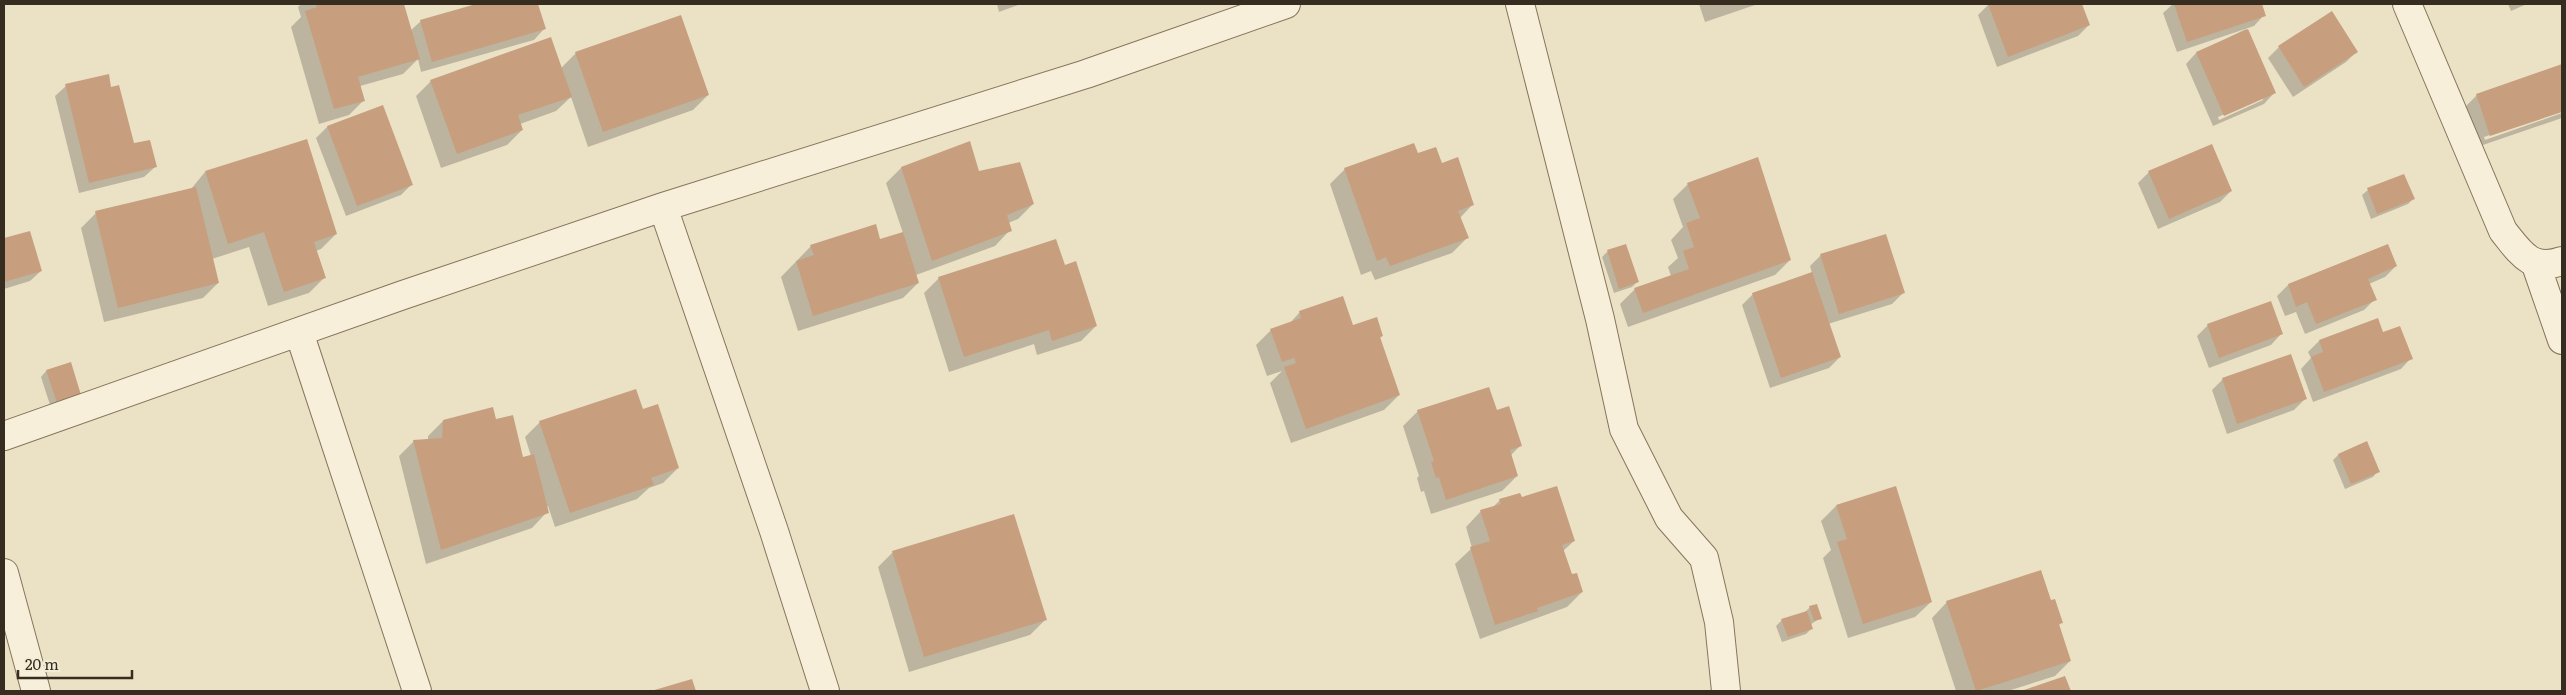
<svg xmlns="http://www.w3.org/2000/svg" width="2566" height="695" viewBox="0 0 2566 695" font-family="Literata,serif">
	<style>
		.shadow { fill: #0003; fill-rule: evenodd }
		.building { fill: #c79f7e }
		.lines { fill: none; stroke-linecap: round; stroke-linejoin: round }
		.street-casing { stroke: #86745d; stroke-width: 30 }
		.street { stroke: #f7efd9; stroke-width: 28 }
	</style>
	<rect width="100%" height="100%" fill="#ebe2c6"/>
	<path class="shadow" d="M301 4H385V6L402 4 410 31 421 21 480 4H537L544 29 534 40 421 72 418 59 403 74 360 86 364 100 349 115 319 124 291 27 301 17 298 7Z
		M997 4H1021L999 12Z
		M1699 4H1758L1705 22Z
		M1989 4H2081L2089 25 2078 36 1997 67 1978 15Z
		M2173 4H2261L2264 15 2254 26 2177 52 2163 13Z
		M2508 4H2527L2511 11Z
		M2331 13 2356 52 2346 62 2293 97 2268 58 2279 47Z
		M2246 29 2274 93 2264 104 2213 126 2186 64 2196 53ZM2263 97V100L2219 120 2218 117Z
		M576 53 708 95 693 110 588 147 571 97 556 111 520 124 522 130 507 145 441 168 416 96 431 81 561 68Z
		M2562 66V111L2484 137 2485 140 2562 113V118L2480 146 2466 106 2477 95Z
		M66 86 110 88 133 145 155 167 144 177 79 193 55 96Z
		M382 106 412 184 401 195 346 216 316 138 327 127Z
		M1417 155 1441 165 1473 204 1460 218 1467 238 1452 253 1375 280 1371 271 1361 275 1330 184 1345 169Z
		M901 168 978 173 1033 204 1018 219 1008 223 1010 230 995 246 916 275 918 283 903 298 798 331 781 277 811 246 880 240 903 233 886 183Z
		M205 172 336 234 321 249 316 251 324 278 309 293 268 306 249 247 212 259 218 283 203 298 104 322 81 228 96 213 191 189Z
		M2149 172 2231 191 2220 202 2158 229 2138 183Z
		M2404 176 2413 199 2408 204 2371 219 2362 195 2368 190Z
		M1688 184 1790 260 1775 275 1628 327 1620 304 1635 289 1671 276 1668 267 1678 258 1671 240 1683 227 1673 199Z
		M29 232 41 271 30 281 4 289V239Z
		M1625 246 1637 282 1632 287 1614 293 1602 257 1607 252Z
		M1821 255 1903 293 1892 304 1828 324 1840 357 1829 368 1770 388 1742 305 1753 294 1812 273 1810 266Z
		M2396 266 2385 277 2369 284 2375 299 2364 310 2305 334 2296 312 2285 316 2277 296 2288 285Z
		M1064 267 1096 326 1081 341 1037 355 1034 344 949 372 924 293 939 278Z
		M1300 312 1382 336 1379 339 1399 395 1384 410 1291 443 1270 383 1282 371 1267 376 1256 345 1271 330 1289 324Z
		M2377 319 2383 334 2411 358 2401 369 2313 402 2301 369 2311 358 2308 352 2319 341Z
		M2208 325 2281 334 2271 345 2209 368 2197 336Z
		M46 371 80 395 51 408 41 377Z
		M2223 379 2305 399 2294 410 2227 434 2212 390Z
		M642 410 678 468 663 483 649 488 637 499 555 527 548 506 546 507 547 512 532 528 426 564 399 456 414 441 428 440V436L443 421 495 420 522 459 531 456 525 437 540 422Z
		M1418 411 1496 412 1521 445 1510 456 1517 476 1502 491 1431 514 1424 491 1421 492 1417 478 1419 476 1403 426Z
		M2367 443 2378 471 2373 477 2345 489 2333 460 2338 455Z
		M1521 498 1574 541 1563 551 1571 576 1582 592 1567 607 1480 639 1455 564 1472 548 1466 527 1481 511 1493 507 1500 500Z
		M1836 506 1931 602 1915 617 1848 638 1823 558 1831 550 1821 521Z
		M893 552 1045 620 1030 635 909 672 878 567Z
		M2050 601 2061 623 2058 626 2070 661 2055 676 2008 691H1956L1932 618 1947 602Z
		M1810 607 1820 618 1810 625 1811 629 1806 634 1782 642 1776 626 1782 620 1804 613Z"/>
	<path class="building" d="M316 4H404L420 59 358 77 365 101 334 109 305 11 317 7Z
		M476 4H538L546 29 432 62 420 20Z
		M1988 4H2082L2090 25 2008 57Z
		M2174 4H2262L2266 16 2187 42Z
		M2332 11 2358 52 2304 87 2278 46Z
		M681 15 709 95 603 132 575 52Z
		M2248 29 2276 93 2224 116 2196 52Z
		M551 37 572 97 518 115 523 130 457 154 430 80Z
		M2562 64V112L2490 136 2476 94Z
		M109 74 111 87 119 85 134 143 150 140 157 167 89 183 65 84Z
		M383 105 413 185 357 206 327 126Z
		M307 139 337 234 314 242 326 278 284 292 264 232 228 244 205 171Z
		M970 141 979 171 1020 162 1034 204 1007 215 1012 231 932 261 901 167Z
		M1414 143 1418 153 1436 147 1442 163 1458 157 1474 205 1458 211 1469 238 1390 266 1386 257 1377 261 1344 168Z
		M2212 144 2232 191 2169 219 2148 171Z
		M1758 157 1791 260 1643 313 1634 288 1689 269 1683 251 1694 247 1686 223 1700 218 1687 183Z
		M2404 174 2415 199 2377 214 2367 188Z
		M196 187 219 283 118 308 95 211Z
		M876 224 880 239 903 232 919 283 813 316 796 261 814 255 810 245Z
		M30 231 42 271 4 282V238Z
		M1886 234 1905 293 1839 314 1820 254Z
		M1056 239 1065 265 1076 261 1097 326 1052 341 1049 330 964 357 938 277Z
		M1626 244 1639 282 1619 289 1607 250Z
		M2388 244 2397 266 2368 279 2377 300 2316 324 2307 302 2296 307 2288 284Z
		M1812 272 1841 357 1781 378 1752 293Z
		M1343 296 1353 325 1377 317 1383 336 1380 337 1400 395 1306 429 1284 367 1296 363 1294 358 1282 362 1270 329 1301 318 1299 311Z
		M2271 301 2283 334 2219 358 2207 324Z
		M2378 318 2383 332 2400 326 2413 359 2324 392 2311 357 2323 352 2319 340Z
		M2291 354 2307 399 2237 424 2222 378Z
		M71 362 81 395 57 403 46 370Z
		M1489 387 1497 410 1509 406 1522 446 1510 450 1518 476 1446 500 1439 477 1436 478 1431 462 1434 461 1417 410Z
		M636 389 643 409 658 404 679 468 651 478 654 485 570 513 539 421Z
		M493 407 496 419 513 415 523 457 534 454 549 513 441 550 413 440 442 438 443 420Z
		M2367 441 2380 472 2351 484 2338 454Z
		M1557 486 1575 541 1562 545 1572 574 1577 573 1583 592 1537 608 1538 611 1495 625 1470 547 1490 541 1480 510 1501 504 1499 499 1520 493 1522 497Z
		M1896 486 1932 602 1863 624 1837 542 1847 539 1836 505Z
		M1014 514 1047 620 924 657 892 551Z
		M2041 570 2051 600 2055 599 2063 623 2059 624 2071 661 1976 691 1946 601Z
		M1817 604 1822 619 1814 621 1809 606Z
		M1807 611 1813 629 1788 637 1781 619Z
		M2065 676 2071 691H2021Z
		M692 679 696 691H651Z"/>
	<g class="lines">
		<defs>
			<path id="street" d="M1520 4 1600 319 1624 429 1669 518 1704 558 1719 622 1726 691
				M2407 4 2503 231C2520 252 2531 272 2562 261
				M663 207 774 531 825 691
				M2535 262 2562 340
				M299 332 417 691
				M4 436 403 295 663 207 1086 74 1286 4
				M4 573 36 691"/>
		</defs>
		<use href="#street" class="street-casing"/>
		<use href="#street" class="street"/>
	</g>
	<rect width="2566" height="695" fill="none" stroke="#372c20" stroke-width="10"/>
	<path d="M18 670v8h114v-8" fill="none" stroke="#372c20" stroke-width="2.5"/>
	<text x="25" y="670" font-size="15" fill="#372c20" stroke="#f3ecd5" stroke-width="4" paint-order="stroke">20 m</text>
</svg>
